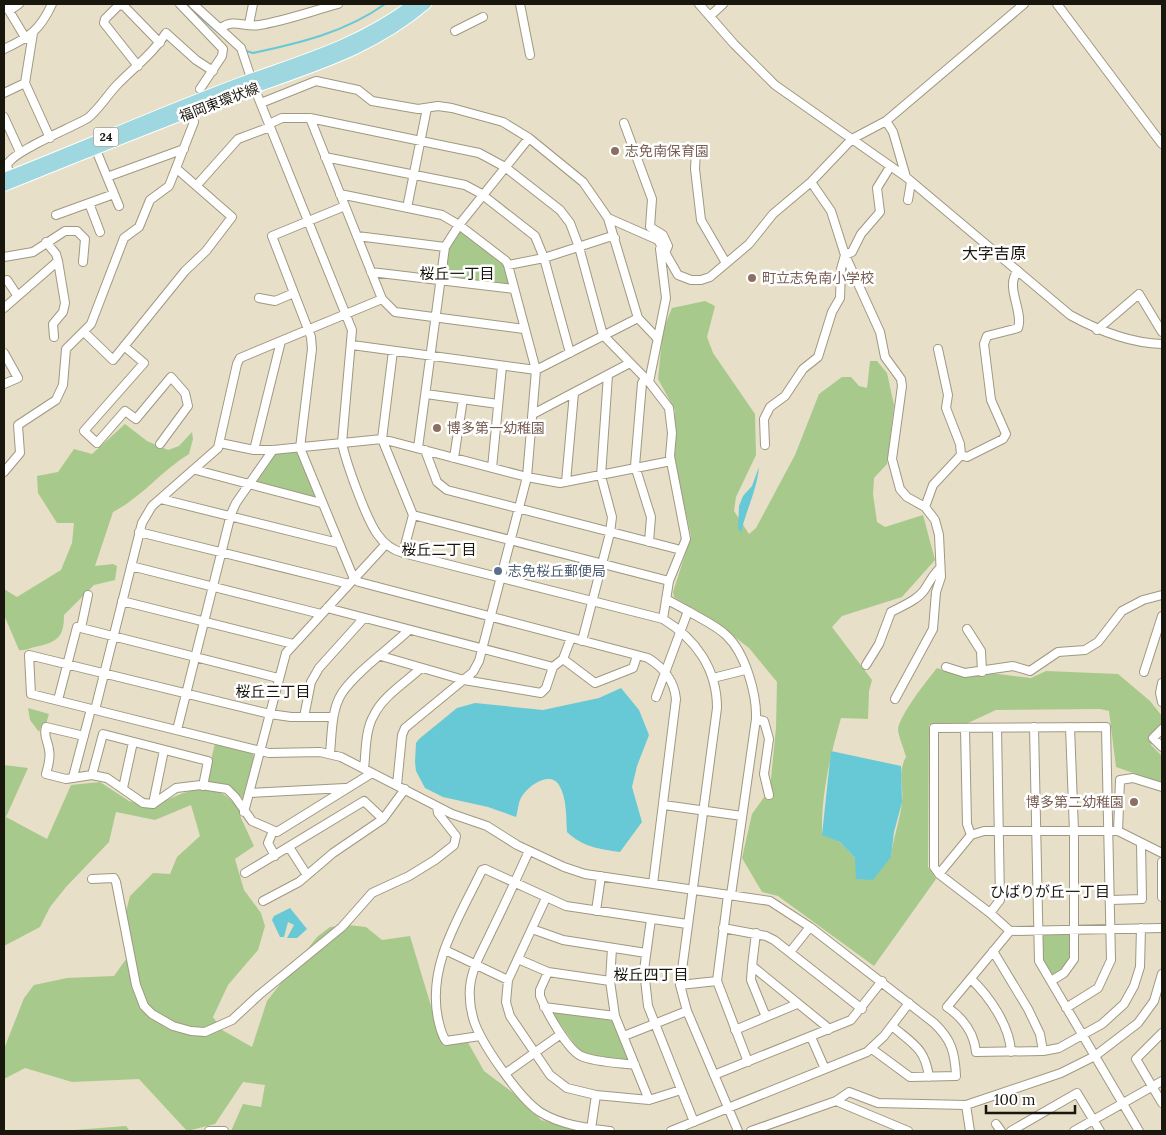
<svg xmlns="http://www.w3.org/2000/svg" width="1166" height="1135" viewBox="0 0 1166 1135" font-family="Lora,'Noto Sans JP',serif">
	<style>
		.green { fill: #a8c98c }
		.water { fill: #66c9d5 }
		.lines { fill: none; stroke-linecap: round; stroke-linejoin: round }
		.stream { stroke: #66c9d5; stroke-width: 2 }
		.minor-casing { stroke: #a09882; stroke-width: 10 }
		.major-casing { stroke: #fff; stroke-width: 12 }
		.minor { stroke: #fff; stroke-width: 8 }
		.major { stroke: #9ed7df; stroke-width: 10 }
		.education-dot { fill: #8d6e63; stroke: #fff; stroke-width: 2 }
		.service-dot { fill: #5c6f8a; stroke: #fff; stroke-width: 2 }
		.labels { text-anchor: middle; stroke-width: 5; stroke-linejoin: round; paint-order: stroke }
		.shield { fill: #fff; stroke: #5e5c56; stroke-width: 1 }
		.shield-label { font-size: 12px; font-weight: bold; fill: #19160e }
		.street-label { font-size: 14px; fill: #19160e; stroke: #fff }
		.education-label { font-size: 14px; fill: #785e54; stroke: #fff; text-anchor: start }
		.service-label { font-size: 14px; fill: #4e5e75; stroke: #fff; text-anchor: start }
		.neighbourhood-label { font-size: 15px; fill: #19160e; stroke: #fff }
		.quarter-label { font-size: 16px; fill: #19160e; stroke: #fff }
	</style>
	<rect width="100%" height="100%" fill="#e7dfc7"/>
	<path class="green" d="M460 229C476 241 516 263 508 287L444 277 447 248Z
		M705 301 715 306 707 337 713 353 755 414 756 455 736 497 734 511 749 534 756 528 795 455 819 394 842 377H851L859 386 867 388 870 361H877L887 373 894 405 887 464 874 478 873 494 877 522 885 527 923 515 935 560 902 597 842 616 832 627 872 680 869 691 868 719 841 718C830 756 821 795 822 834L840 842 855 858 891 857C893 838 900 821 902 802 904 785 897 773 906 757 904 749 899 738 898 730 898 717 928 679 937 668L960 676 990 673 1031 678 1046 671 1118 674 1150 701 1162 716V727L1151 745 1162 756V783L1116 767 1109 711 1100 709 996 710 968 723 929 725 928 867 936 879 874 966 778 896 762 892 742 858 752 814 770 789 776 728 777 682 749 648 714 621 674 597 673 592 691 536 674 460 675 410 658 379 663 330 672 308Z
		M125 424 147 441 168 450 179 446 192 432 193 439 189 454C161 471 142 497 113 512L95 566 113 564 117 566 115 580 94 585 64 615C64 638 57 642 35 647 29 648 26 651 19 650L4 615V589L17 597 61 570 72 543 74 523H57L38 493 37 476 58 472 74 449 92 454Z
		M299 450 302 464 316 498 255 483 276 453Z
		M28 708 49 714 46 724H42L39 732 30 720Z
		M215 743 250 752 254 756 243 798 228 786 210 783 207 778Z
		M4 765 28 768 6 817 47 839 71 785 100 782 129 801 152 808C172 797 200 781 223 794 230 798 235 805 240 811L241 818 254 846 235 859 244 890 261 913 265 926 258 950 228 985 213 1017 222 1030 252 1047 267 1001 317 937 330 927 348 925 366 927 382 940 410 936 443 1046 466 1039 484 1071 516 1095 541 1120 577 1131H231L243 1104 261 1107 265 1085 243 1082 215 1124 187 1131 139 1079 72 1082 25 1068 4 1079V1049L24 998 34 985 67 978 114 976 134 948 123 923 130 896 153 873 170 874 177 857 200 836 191 805 155 820 116 812 109 842 66 887 50 907 40 927 4 946Z
		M1041 932H1072C1072 952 1071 964 1053 976H1050L1043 962Z
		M554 1011 614 1021 629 1057 628 1061 581 1053 553 1014Z
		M126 1126 130 1131H61Z"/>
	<path class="water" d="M759 467C757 490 746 510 741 533L738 528 739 506 743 496 752 486Z
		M621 688 639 710 649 735 637 766 632 787 642 822 620 852C599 849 583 847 567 832 566 817 567 798 559 785 550 770 527 786 521 798 518 803 518 811 516 817L488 807 443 797 425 788 416 771 415 762 416 743 419 739 457 708 475 703 543 710 599 698Z
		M831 751 901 766 902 802 894 832 891 857 873 880 856 879 855 858 840 842 822 835Z
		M290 908 307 929 297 938H287L294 925 288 922 284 937H280L272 920 274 916Z"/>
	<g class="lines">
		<path class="stream" d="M185 4 236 48
			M243 50 253 53C300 43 346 32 385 4"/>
		<defs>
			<path id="minor" d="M5 4 26 39
				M180 4 223 49 222 56 200 89
				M193 4 241 48 254 87 352 330 342 443C346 463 367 521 378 535 384 544 393 550 403 553L663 619C696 639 717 669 717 708L680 985 687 1011 738 1131
				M520 4 530 55
				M699 4 734 44 775 85 906 177 1070 315C1099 331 1129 343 1162 344
				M1057 4 1162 144
				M9 11 19 4
				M710 16 723 4
				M249 24 253 4
				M221 28C234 18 245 28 259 25 285 21 312 11 338 4
				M455 31 483 17
				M33 33 25 83 50 138
				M4 49C30 37 40 30 52 4
				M138 66 104 23 105 19 119 5 124 6 160 43
				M4 93 25 83
				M261 103 316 81 358 90 372 101 418 109 438 106 452 108 503 122 529 138 583 182 608 218 658 240 678 275 691 280H701L710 277 749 244 773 214 811 182 852 139 886 121 1024 4
				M4 117 20 152
				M310 118 382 299 395 312 524 329
				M886 121 893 132 906 177
				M624 123 652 199 650 227 663 235 668 246 665 253
				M269 124 282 118H310L479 153 505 167 560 210 570 223 579 247 603 335 649 382 669 408 672 433 670 456 686 539 669 581 663 619
				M96 150 119 206
				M696 150 695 169 701 220 726 263
				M325 157 465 185 480 193 535 236 544 258 570 353
				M107 177 184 149
				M11 180 7 165C13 151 71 128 88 118 99 109 106 97 116 86 133 68 153 54 166 33L196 60 213 71
				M811 182 831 211 845 255 880 332 885 357 901 379 902 386 892 459 900 489 907 497 925 507 935 520 939 535 941 577 936 592 933 629 895 699
				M197 185 238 139 270 127
				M340 194 442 215 459 225 506 261 508 265 536 370 527 477 479 661 473 672 405 728 402 735 397 785
				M908 200 911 182
				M89 203 100 232
				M345 206 272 236 311 337 312 349 300 448 354 579 359 582 648 658C664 668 674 680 676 699L653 884
				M407 208 427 108
				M56 215 114 194
				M608 218 638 318 657 338
				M357 236 445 247
				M845 255 852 252 861 234 880 212 877 188 890 167
				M4 257 33 252 65 231H77L85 239 83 262
				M508 265 544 258 609 237 615 238
				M371 272 514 289
				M4 281 7 280 17 295
				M259 298 275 301 294 293
				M4 308 58 261 56 254 46 242
				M1097 330 1139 294 1162 332
				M84 332 113 360 185 271 206 251 232 217 177 169
				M54 337 53 324 63 312 65 303 58 261
				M352 345 536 370 638 318
				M124 346 144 363 84 431 97 443 125 411 136 419 171 377 185 393 188 406 160 444
				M393 351 382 439 413 515 669 581
				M4 353 18 378 4 384
				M645 378 642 383 635 466 651 517 649 542
				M649 382 666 298 660 249
				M426 394 498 404
				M533 414 630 363
				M220 443 254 450H273L382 439 527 477 560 483 671 461
				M765 445 764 419 770 407 785 396 803 369 818 357 832 312 840 298 841 269 845 255
				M418 448 445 247 459 225 529 138
				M254 450 281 341
				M425 450 437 482 447 490 681 550
				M961 455 967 457 1003 439 1006 434 991 400 984 344 987 336 1018 328C1024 311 1004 286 1018 271
				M454 458 463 399
				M492 468 502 366
				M196 470 321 503
				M4 472 20 453 18 425 56 400 63 385 66 349 91 324 124 238 139 227 150 200 169 186 194 122
				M566 482 574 393
				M161 499 338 543
				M925 507 933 485 961 455 960 444 946 408 948 395 938 349
				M139 532 349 584
				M403 553 413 515
				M131 566 321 614
				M666 599 688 611
				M122 601 293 644
				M327 608 553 667
				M81 628 88 595
				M967 629 981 651 982 672
				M582 641 610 533 612 517 601 476 608 375
				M381 656 464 680 541 693 546 688 553 667 563 659 571 638
				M563 659 595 683 633 668 637 656
				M866 665 879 644 891 612C902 606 918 600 925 589 930 581 933 575 939 569
				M946 667 965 673 1013 666 1030 671 1058 652 1085 650 1098 642 1122 611 1143 600 1162 595
				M1144 672 1162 616
				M713 678 745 670
				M1162 683 1160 693 1162 702
				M656 697 688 611C701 619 716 625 727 636 745 653 757 694 756 719L731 895
				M58 700 77 627 278 678
				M95 710 142 523 152 506 218 448 237 364 240 358 382 299
				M304 717 311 682 319 668 364 618
				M333 717H291L270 714 29 655 31 694 269 753 320 752 341 757 452 814 487 826 517 845 564 867 585 874 770 901 810 927 934 1023C951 1039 955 1052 956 1076L910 1077 872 1049
				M756 719 764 721 769 739 764 774 769 795
				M1034 727 1039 961 1139 1131
				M965 728 967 824 971 835
				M1162 729 1153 738 1162 747
				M177 730 231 514 236 503 273 450
				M84 736 46 727C43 737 48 740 49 750 51 758 48 766 46 774L66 779 92 775 107 778 143 803 153 804 176 788 201 785 227 789 235 797 252 821 277 832 372 773
				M330 753C332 734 331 710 342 693 356 672 390 648 409 630
				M364 769C366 751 365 730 374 715 383 696 406 682 421 668
				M92 775 103 734 208 761 203 786
				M73 777 91 709
				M123 788 133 742
				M249 793 345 788
				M153 804 164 750
				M664 805 742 816
				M244 812 286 653 386 544
				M273 831 268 843 275 856
				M1118 831 1120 780 1133 778 1162 787
				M289 847 307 875
				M529 851C517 877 505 904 492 930 484 948 472 966 470 987 469 999 471 1013 475 1024 484 1047 520 1099 540 1112 561 1125 586 1128 610 1131
				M1162 862V897
				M245 873 364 801 383 819
				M939 874 971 835 984 831H1118L1162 853
				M92 879 114 878 116 882 136 985 144 1006 152 1014 173 1026 191 1031 205 1032 232 1020 259 995 342 927 372 893 409 876 435 860 454 845 456 836 438 813 437 807
				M728 895 717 981 748 1062
				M546 898 508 980 506 1002 510 1016 550 1075 567 1088 596 1095 649 1100 681 1090
				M1111 900 1142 899 1141 843
				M263 901 299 882 333 853 383 819 405 789
				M596 911 601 876
				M990 913 1000 900 997 728
				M651 919 644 970 648 1006 694 1122
				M723 928 766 936 774 940 862 1009
				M532 929 563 940 646 953
				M1010 931 947 1007C963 1018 974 1033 976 1052L1043 1051 1059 1048 1102 1024 1124 1004 1134 986 1140 967 1141 928
				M756 933 752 966 827 1027 828 1030
				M612 948 610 981 615 1016 649 1100
				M445 950 508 980
				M993 951 1028 1009 1040 1034 1043 1051
				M790 952 810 927
				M518 959 548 972 610 981
				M752 966 751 980 766 1017
				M548 972 540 990V996C546 1011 567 1049 581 1056 594 1062 620 1063 635 1065
				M971 979C989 996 1010 1026 1011 1052
				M1051 981 1064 973 1074 959V831L1070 727
				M680 985 717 981
				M544 1007 615 1016
				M1066 1008 1098 988 1111 960 1106 727 934 728V867L939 874 990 913 1010 931C1061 930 1112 929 1162 928
				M892 1026C913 1044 925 1048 929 1077
				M735 1030 797 1004
				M1162 1033 1136 1059 1162 1103
				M480 1036 446 1041C441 1034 440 1027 438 1019 427 965 459 918 482 870L485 869 566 906 687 924
				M624 1036 687 1011
				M811 1037 825 1069
				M506 1073 561 1034
				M714 1075 851 1020 882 981
				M836 1101 908 1131
				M966 1105 970 1131
				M996 1124 1001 1131
				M591 1129 596 1095
				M209 1131H224
				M671 1131 867 1052 884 1036 909 1003
				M751 1131 836 1101 849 1092 878 1103 966 1105 1061 1073 1095 1056 1138 1023 1154 1001 1162 974
				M1011 1131 1077 1093 1100 1131
				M1074 1131 1162 1081"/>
			<path id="major" d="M4 178C83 147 162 112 242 82 306 59 358 45 413 4
				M4 186C87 153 170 118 254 88 317 65 373 49 426 4"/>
		</defs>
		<use href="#minor" class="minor-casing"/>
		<use href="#major" class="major-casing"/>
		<use href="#minor" class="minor"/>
		<use href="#major" class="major"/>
	</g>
	<g class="education-dot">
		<circle cx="615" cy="151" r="5"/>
		<circle cx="752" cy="278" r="5"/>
		<circle cx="437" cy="428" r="5"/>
		<circle cx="1134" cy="802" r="5"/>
	</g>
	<circle class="service-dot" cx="498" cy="571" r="5"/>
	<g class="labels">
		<rect class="shield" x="93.5" y="127.5" width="25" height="19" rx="4"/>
		<g class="shield-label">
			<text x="106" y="141">24</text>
		</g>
		<g class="street-label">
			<text transform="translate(219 102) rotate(-21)" y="5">福岡東環状線</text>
		</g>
		<g class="education-label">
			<text x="625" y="156">志免南保育園</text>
			<text x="762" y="283">町立志免南小学校</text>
			<text x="447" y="433">博多第一幼稚園</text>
			<text x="1124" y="807" text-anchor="end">博多第二幼稚園</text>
		</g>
		<g class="service-label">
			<text x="508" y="576">志免桜丘郵便局</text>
		</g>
		<g class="neighbourhood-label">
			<text x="457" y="279">桜丘一丁目</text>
			<text x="439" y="555">桜丘二丁目</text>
			<text x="273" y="697">桜丘三丁目</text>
			<text x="1050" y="897">ひばりが丘一丁目</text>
			<text x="651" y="980">桜丘四丁目</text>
		</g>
		<g class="quarter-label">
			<text x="994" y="259">大字吉原</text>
		</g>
	</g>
	<rect width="1166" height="1135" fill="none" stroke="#19160e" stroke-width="10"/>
	<path d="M986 1105v8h89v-8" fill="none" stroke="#19160e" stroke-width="2.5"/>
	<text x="994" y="1105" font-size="15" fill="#19160e" stroke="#ffffff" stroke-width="4" paint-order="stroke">100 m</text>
</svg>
